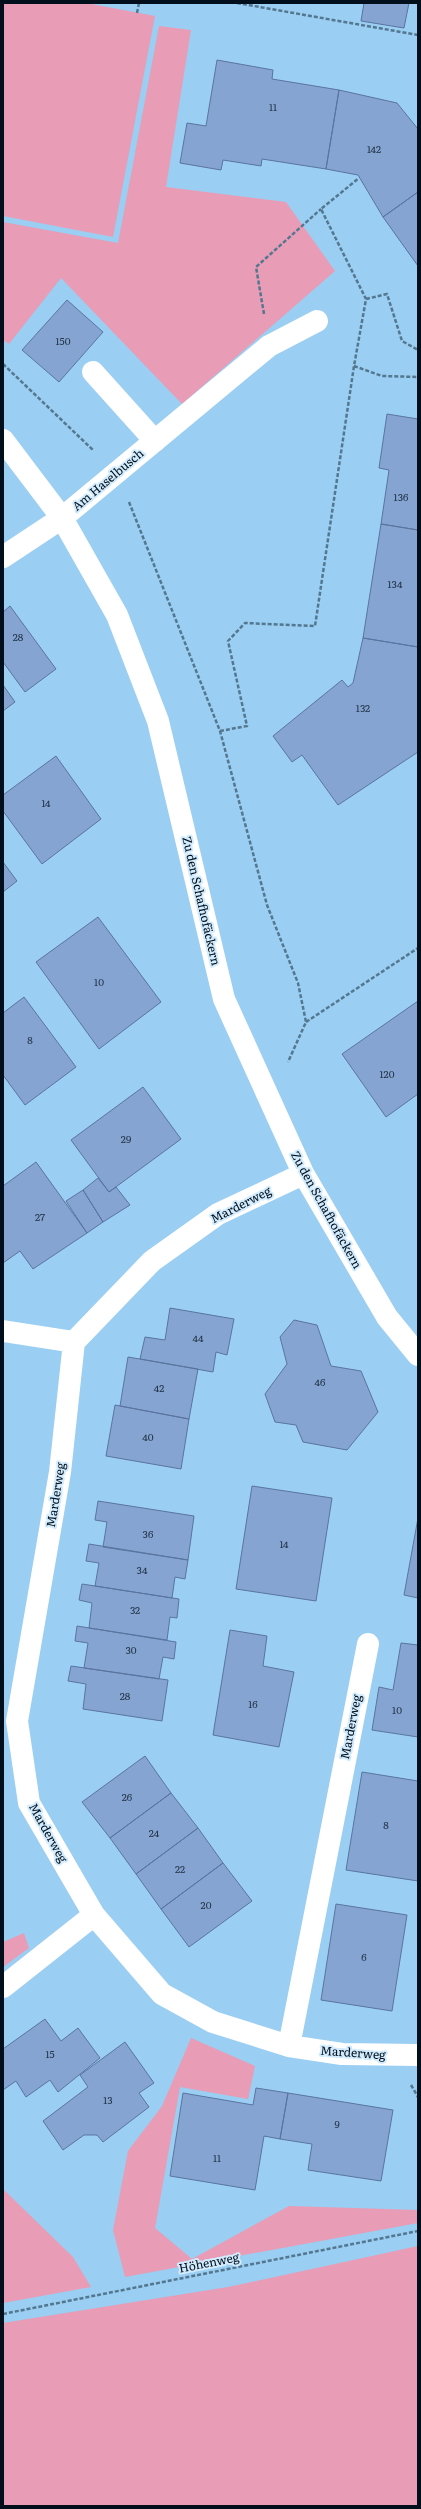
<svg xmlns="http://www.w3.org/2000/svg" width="421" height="2509" viewBox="0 0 421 2509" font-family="Literata,serif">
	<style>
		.green { fill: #e99cb5 }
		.building { fill: #86a4d1; stroke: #59759f }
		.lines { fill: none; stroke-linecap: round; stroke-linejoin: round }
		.path { stroke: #547790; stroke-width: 2.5; stroke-dasharray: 4 2; stroke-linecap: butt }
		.minor { stroke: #fff; stroke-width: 22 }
		.labels { text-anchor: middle; stroke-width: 4; stroke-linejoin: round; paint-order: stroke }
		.number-label { font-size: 10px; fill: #223448 }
		.street-label { font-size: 12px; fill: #000f1b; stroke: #d2ecfe }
	</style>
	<rect width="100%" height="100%" fill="#9acef2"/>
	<path class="green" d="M3 3H86L155 16 113 237 3 216Z
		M159 26 191 30 166 187 286 202 335 271 182 404 61 278 9 344 3 340V222L118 243Z
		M24 1933 29 1948 3 1967V1942Z
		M191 2038 255 2066 248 2099 180 2087 155 2228 192 2259 289 2206 418 2210V2223L125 2277 113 2230 128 2151 162 2106Z
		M3 2189 73 2257 91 2287 3 2303Z
		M418 2246V2506H3V2323L228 2287Z"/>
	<path class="building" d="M364 3H409L404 28 361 21Z
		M217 60 273 70 272 79 339 90 326 169 262 159 261 166 223 160 221 170 180 163 187 123 206 126Z
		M339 90 397 103 418 129V192L383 217 358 175 326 169Z
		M418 192V266L383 217Z
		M67 300 103 332 59 382 22 350Z
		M387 414 418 419V530L381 524 389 470 379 468Z
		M381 524 418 530V647L363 638Z
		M10 606 56 669 25 692 3 662V612Z
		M363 638 418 647V752L338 805 302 755 292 762 273 736 342 680 348 687 353 683Z
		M3 685 15 702 3 711Z
		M56 756 101 819 42 864 3 811V795Z
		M3 862 17 881 3 892Z
		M98 917 161 1002 99 1049 36 962Z
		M24 997 76 1067 25 1105 3 1075V1013Z
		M418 1001V1094L386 1117 342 1054Z
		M143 1087 181 1139 109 1192 71 1140Z
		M36 1162 87 1233 33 1269 20 1251 3 1263V1186Z
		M98 1178 109 1192 116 1187 130 1205 103 1222 83 1190Z
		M83 1190 103 1222 87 1233 66 1201Z
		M170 1308 234 1319 227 1355 216 1352 213 1372 140 1359 145 1337 165 1340Z
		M294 1320 317 1325 331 1366 361 1371 378 1412 347 1450 303 1442 296 1425 275 1422 265 1394 287 1364 280 1337Z
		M128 1357 198 1369 189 1419 120 1406Z
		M115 1405 189 1419 181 1469 106 1456Z
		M252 1486 332 1498 316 1601 236 1589Z
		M98 1501 194 1516 188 1560 103 1547 107 1522 95 1520Z
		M418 1518V1598L404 1595Z
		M89 1544 188 1560 185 1579 175 1577 172 1598 95 1586 99 1563 86 1561Z
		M82 1584 179 1599 177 1618 170 1617 167 1640 89 1628 92 1603 79 1600Z
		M77 1626 176 1642 174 1659 163 1657 159 1679 84 1668 88 1643 75 1641Z
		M230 1630 267 1636 263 1666 294 1672 279 1747 213 1735Z
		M401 1643 418 1645V1737L372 1730 379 1687 393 1690Z
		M71 1666 168 1680 162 1721 83 1709 86 1684 68 1681Z
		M145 1756 171 1793 110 1838 82 1802Z
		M362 1772 418 1781V1881L346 1870Z
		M171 1793 198 1828 136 1874 110 1838Z
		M198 1828 223 1863 161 1909 136 1874Z
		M223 1863 252 1901 189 1947 161 1909Z
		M336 1904 407 1915 392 2011 321 2000Z
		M45 2019 61 2041 78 2028 100 2058 58 2092 50 2080 26 2097 16 2081 3 2090V2049Z
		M125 2042 154 2083 139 2093 149 2107 103 2142 97 2135H84L63 2150 43 2121 88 2087 80 2075Z
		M256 2088 288 2093 280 2139 264 2136 255 2190 170 2176 183 2093 253 2105Z
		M288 2093 393 2110 381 2181 308 2170 312 2144 280 2139Z"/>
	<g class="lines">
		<path class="path" d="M237 3 418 35
			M137 13 139 3
			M366 299 387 294 402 341 418 350
			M264 314 256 267 321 209
			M3 364 94 451
			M354 366 382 376 418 377
			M129 502 220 731 267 905 298 983 306 1022 288 1062
			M220 731 247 726 228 641 245 623 315 626 354 366 366 299 321 209 359 178
			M306 1022 418 948
			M411 2085 418 2097
			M3 2314 418 2231"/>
		<path class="minor" d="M93 372 155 441
			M3 440 62 518 117 615 158 721 224 999 303 1173 387 1317 418 1355
			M3 557 62 518 269 346 317 321
			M303 1174 218 1214 152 1261 74 1342 60 1472 17 1721 29 1803 94 1915 162 1994 213 2022 289 2046 342 2054 418 2055
			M3 1331 74 1342
			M3 1987 94 1915
			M289 2046 368 1644"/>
	</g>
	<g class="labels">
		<g class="number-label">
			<text x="273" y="111">11</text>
			<text x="374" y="153">142</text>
			<text x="63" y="345">150</text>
			<text x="401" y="501">136</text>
			<text x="395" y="588">134</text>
			<text x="18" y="641">28</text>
			<text x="363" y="712">132</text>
			<text x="46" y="807">14</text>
			<text x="99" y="986">10</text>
			<text x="30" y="1044">8</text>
			<text x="387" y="1078">120</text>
			<text x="126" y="1143">29</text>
			<text x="40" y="1221">27</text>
			<text x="198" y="1342">44</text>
			<text x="320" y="1386">46</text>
			<text x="159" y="1392">42</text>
			<text x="148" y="1441">40</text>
			<text x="148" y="1538">36</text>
			<text x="284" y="1548">14</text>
			<text x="142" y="1574">34</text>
			<text x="135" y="1614">32</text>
			<text x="131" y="1654">30</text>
			<text x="125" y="1700">28</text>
			<text x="253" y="1708">16</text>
			<text x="397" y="1714">10</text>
			<text x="127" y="1801">26</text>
			<text x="386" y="1829">8</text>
			<text x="154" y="1837">24</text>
			<text x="180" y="1873">22</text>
			<text x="206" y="1909">20</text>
			<text x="364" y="1961">6</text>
			<text x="50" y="2058">15</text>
			<text x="108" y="2104">13</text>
			<text x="337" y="2128">9</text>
			<text x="217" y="2162">11</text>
		</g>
		<g class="street-label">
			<text transform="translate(108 480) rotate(-40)" y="4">Am Haselbusch</text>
			<text transform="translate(201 901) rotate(77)" y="4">Zu den Schafhofäckern</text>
			<text transform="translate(241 1205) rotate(-27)" y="4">Marderweg</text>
			<text transform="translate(326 1210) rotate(61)" y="4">Zu den Schafhofäckern</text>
			<text transform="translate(56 1495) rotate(-81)" y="4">Marderweg</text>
			<text transform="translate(351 1727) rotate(-79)" y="4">Marderweg</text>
			<text transform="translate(48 1833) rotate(61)" y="4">Marderweg</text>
			<text transform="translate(353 2053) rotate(4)" y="4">Marderweg</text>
			<text transform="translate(209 2263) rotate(-11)" y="4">Höhenweg</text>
		</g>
	</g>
	<rect width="421" height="2509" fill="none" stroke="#000f1b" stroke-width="8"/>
</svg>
